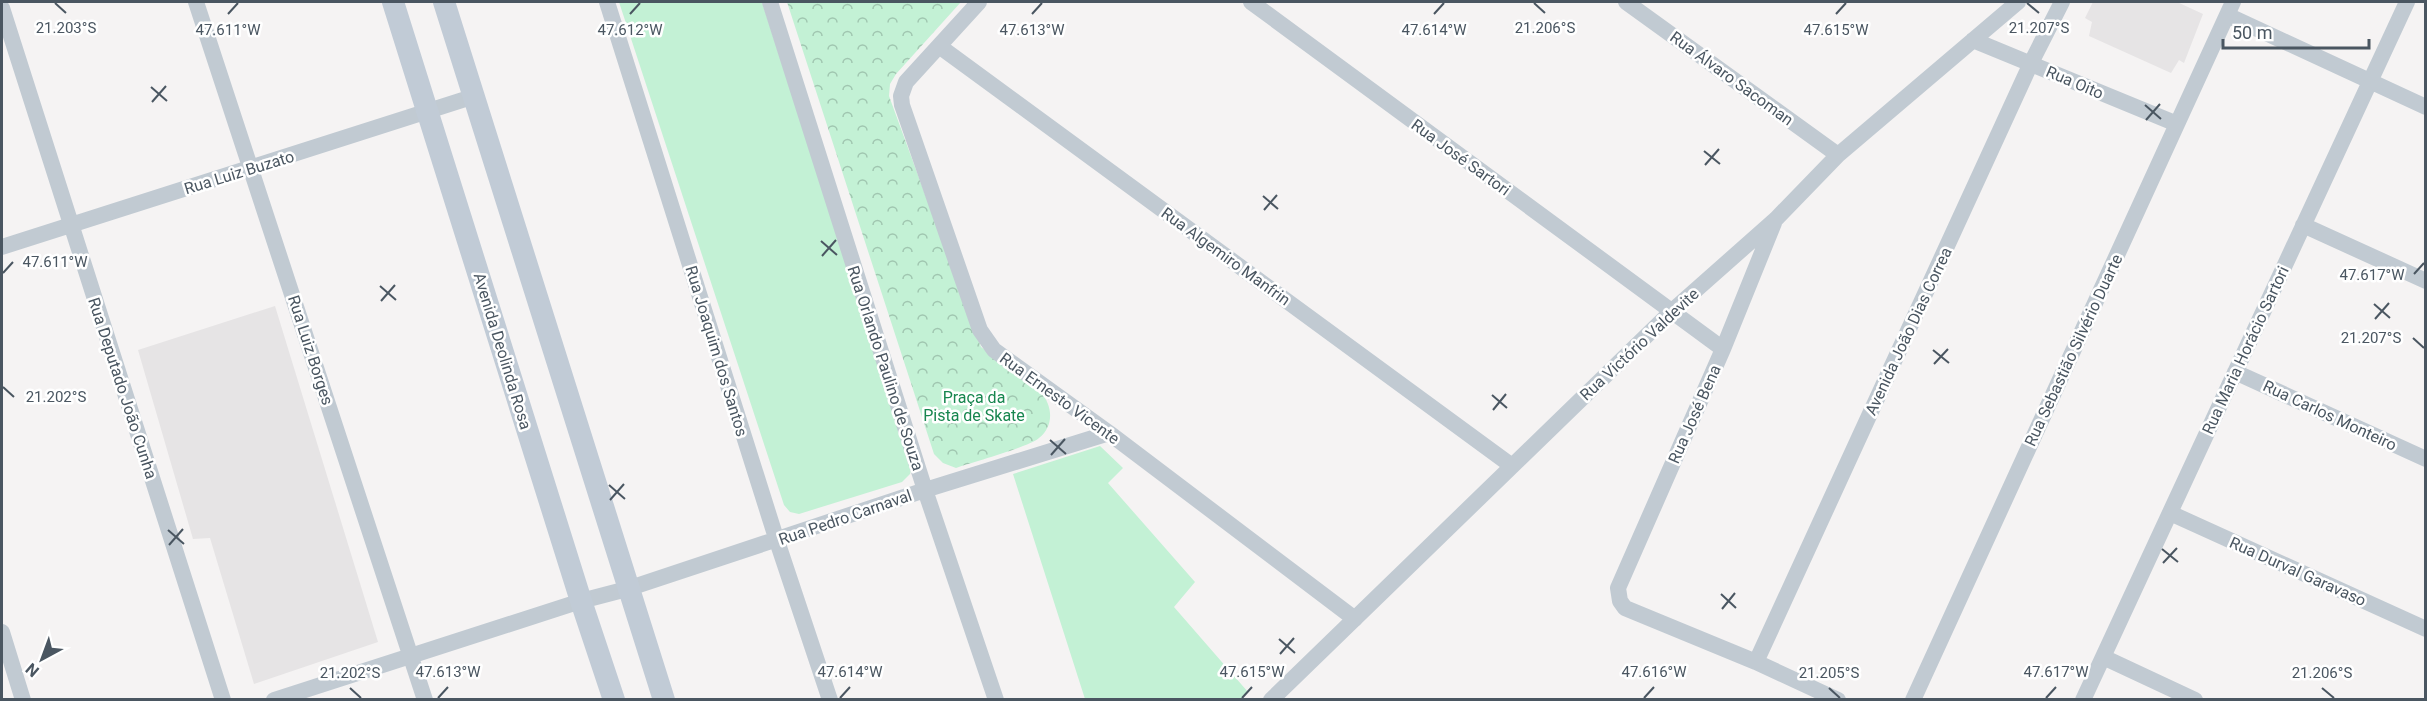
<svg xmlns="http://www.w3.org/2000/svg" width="2427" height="701" viewBox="0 0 2427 701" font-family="Roboto,sans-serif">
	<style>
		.education { fill: #e6e4e5 }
		.green { fill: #c3f1d5 }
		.park { fill: url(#park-crowns) }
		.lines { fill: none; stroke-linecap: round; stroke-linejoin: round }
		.street { stroke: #c1cad2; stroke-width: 16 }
		.secondary { stroke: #c1cbd6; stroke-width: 22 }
		.ticks { fill: none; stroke: #4a5661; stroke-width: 2 }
		.labels { text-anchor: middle; stroke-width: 5; stroke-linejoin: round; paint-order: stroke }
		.street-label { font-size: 16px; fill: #4a5661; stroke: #fff }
		.park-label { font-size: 16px; fill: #17864f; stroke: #fff }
		.ticks-label { font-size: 15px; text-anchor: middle; fill: #4a5661; stroke: #fff; stroke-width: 5; stroke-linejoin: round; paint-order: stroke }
	</style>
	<defs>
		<pattern id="park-crowns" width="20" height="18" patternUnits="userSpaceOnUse" patternTransform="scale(1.5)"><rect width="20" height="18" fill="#c3f1d5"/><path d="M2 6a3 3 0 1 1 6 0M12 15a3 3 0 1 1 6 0" fill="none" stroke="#a0c6b0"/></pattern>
	</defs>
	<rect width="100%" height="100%" fill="#f5f3f3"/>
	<path class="education" d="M2093 2H2177L2203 14 2184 63 2179 60 2171 73 2089 36 2092 22 2085 18Z
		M275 306 378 642 254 684 210 538 193 539 138 350Z"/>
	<path class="green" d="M619 2H762L912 467 910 474 902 482 799 514 790 512 784 505Z
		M1100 446 1123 468 1108 483 1195 582 1174 607 1248 692 1241 699H1085L1013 474Z"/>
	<path class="park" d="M787 2H961L896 74 890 84 889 96 981 347 1041 393C1053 406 1054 426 1039 438 1029 447 972 462 956 468L943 463 934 454Z"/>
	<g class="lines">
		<path class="street" d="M196 2 425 700
			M607 2 777 541 830 700
			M770 2 925 490 996 700
			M979 2 906 82 901 96 902 105 980 330 994 350 1109 433 1355 619
			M1251 2 1723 349
			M1626 2 1838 155
			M2 8 223 700
			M2227 15 2426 107
			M1973 40 2177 124
			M939 46 1512 466
			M1774 223 1723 349 1618 588 1620 601 1625 608 1756 662 1838 700
			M2303 225 2426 281
			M2 247 475 96
			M2235 372 2426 459
			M2170 513 2426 629
			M2 632 23 700
			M2103 657 2195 700
			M1756 662 2031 63 2062 2
			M274 700 581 601 627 589 925 490 1109 433
			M1271 700 1671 312 1776 219 1838 155 2018 2
			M1913 700 2233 2
			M2083 700 2407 2"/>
		<path class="secondary" d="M393 2 581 601 614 700
			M444 2 664 700"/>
	</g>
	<path class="ticks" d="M55 3 66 13M1534 3 1545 13M2027 3 2039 13M228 14 238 3M630 14 640 3M1032 14 1042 3M1434 14 1444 3M1836 14 1846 3M151 87 167 101M152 102 166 86M2145 105 2161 119M2146 120 2160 104M1704 151 1720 164M1705 165 1719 149M1263 196 1278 209M1264 210 1277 195M821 241 837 255M822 256 836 240M3 273 13 262M2414 274 2424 263M380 286 396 300M381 301 395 285M2374 304 2390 318M2375 319 2389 303M2413 338 2424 348M1933 350 1949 363M1934 364 1948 349M3 387 14 397M1492 395 1507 408M1493 410 1506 394M1050 440 1066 454M1051 455 1065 439M609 485 625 499M610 500 624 484M168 530 184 544M169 545 183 529M2162 549 2178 562M2163 563 2177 548M1721 594 1736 608M1722 609 1735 593M1279 639 1295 653M1280 654 1294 638M350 688 361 698M1829 688 1840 698M2322 688 2334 698M438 698 448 687M840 698 850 687M1242 698 1252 687M1644 698 1654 687M2046 698 2056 687"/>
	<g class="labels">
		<g class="street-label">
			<text transform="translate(1732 78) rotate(36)" y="6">Rua Álvaro Sacoman</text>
			<text transform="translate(2075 82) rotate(23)" y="6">Rua Oito</text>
			<text transform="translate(1461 157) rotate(36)" y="6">Rua José Sartori</text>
			<text transform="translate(239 172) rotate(-17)" y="6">Rua Luiz Buzato</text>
			<text transform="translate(1226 256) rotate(36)" y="6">Rua Algemiro Manfrin</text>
			<text transform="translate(1908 331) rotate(-65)" y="6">Avenida João Dias Correa</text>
			<text transform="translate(1639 344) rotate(-43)" y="6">Rua Victório Valdevite</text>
			<text transform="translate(311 350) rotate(72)" y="6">Rua Luiz Borges</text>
			<text transform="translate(2073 350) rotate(-65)" y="6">Rua Sebastião Silvério Duarte</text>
			<text transform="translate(2245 350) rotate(-65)" y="6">Rua Maria Horácio Sartori</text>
			<text transform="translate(503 351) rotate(73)" y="6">Avenida Deolinda Rosa</text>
			<text transform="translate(717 351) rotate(73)" y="6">Rua Joaquim dos Santos</text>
			<text transform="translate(886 368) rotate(72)" y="6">Rua Orlando Paulino de Souza</text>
			<text transform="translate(123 388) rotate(72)" y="6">Rua Deputado João Cunha</text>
			<text transform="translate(1060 398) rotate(36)" y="6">Rua Ernesto Vicente</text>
			<text transform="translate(1694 414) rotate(-66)" y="6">Rua José Bena</text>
			<text transform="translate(2330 415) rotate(25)" y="6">Rua Carlos Monteiro</text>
			<text transform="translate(845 517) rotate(-19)" y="6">Rua Pedro Carnaval</text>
			<text transform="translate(2298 571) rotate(24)" y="6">Rua Durval Garavaso</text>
		</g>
		<g class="park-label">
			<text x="974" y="403">Praça da<tspan x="974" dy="18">Pista de Skate</tspan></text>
		</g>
	</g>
	<g class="ticks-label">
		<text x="66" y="33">21.203°S</text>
		<text x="1545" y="33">21.206°S</text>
		<text x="2039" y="33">21.207°S</text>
		<text x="228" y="35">47.611°W</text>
		<text x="630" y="35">47.612°W</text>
		<text x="1032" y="35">47.613°W</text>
		<text x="1434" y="35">47.614°W</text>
		<text x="1836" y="35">47.615°W</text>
		<text x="55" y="267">47.611°W</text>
		<text x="2372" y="280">47.617°W</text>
		<text x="2371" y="343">21.207°S</text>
		<text x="56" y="402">21.202°S</text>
		<text x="448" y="677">47.613°W</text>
		<text x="850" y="677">47.614°W</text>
		<text x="1252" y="677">47.615°W</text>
		<text x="1654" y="677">47.616°W</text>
		<text x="2056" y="677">47.617°W</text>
		<text x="350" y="678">21.202°S</text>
		<text x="1829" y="678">21.205°S</text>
		<text x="2322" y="678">21.206°S</text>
	</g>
	<rect width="2427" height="701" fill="none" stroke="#4a5661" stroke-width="6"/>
	<g transform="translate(42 659) rotate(221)" stroke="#ffffff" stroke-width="4.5" paint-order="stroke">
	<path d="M0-4.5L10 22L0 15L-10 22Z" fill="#4a5661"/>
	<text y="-9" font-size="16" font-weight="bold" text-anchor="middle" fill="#4a5661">N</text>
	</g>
	<path d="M2223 39v9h146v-9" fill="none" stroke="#4a5661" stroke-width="3"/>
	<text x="2232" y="39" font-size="18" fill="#4a5661" stroke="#ffffff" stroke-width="4.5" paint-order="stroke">50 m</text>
</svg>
